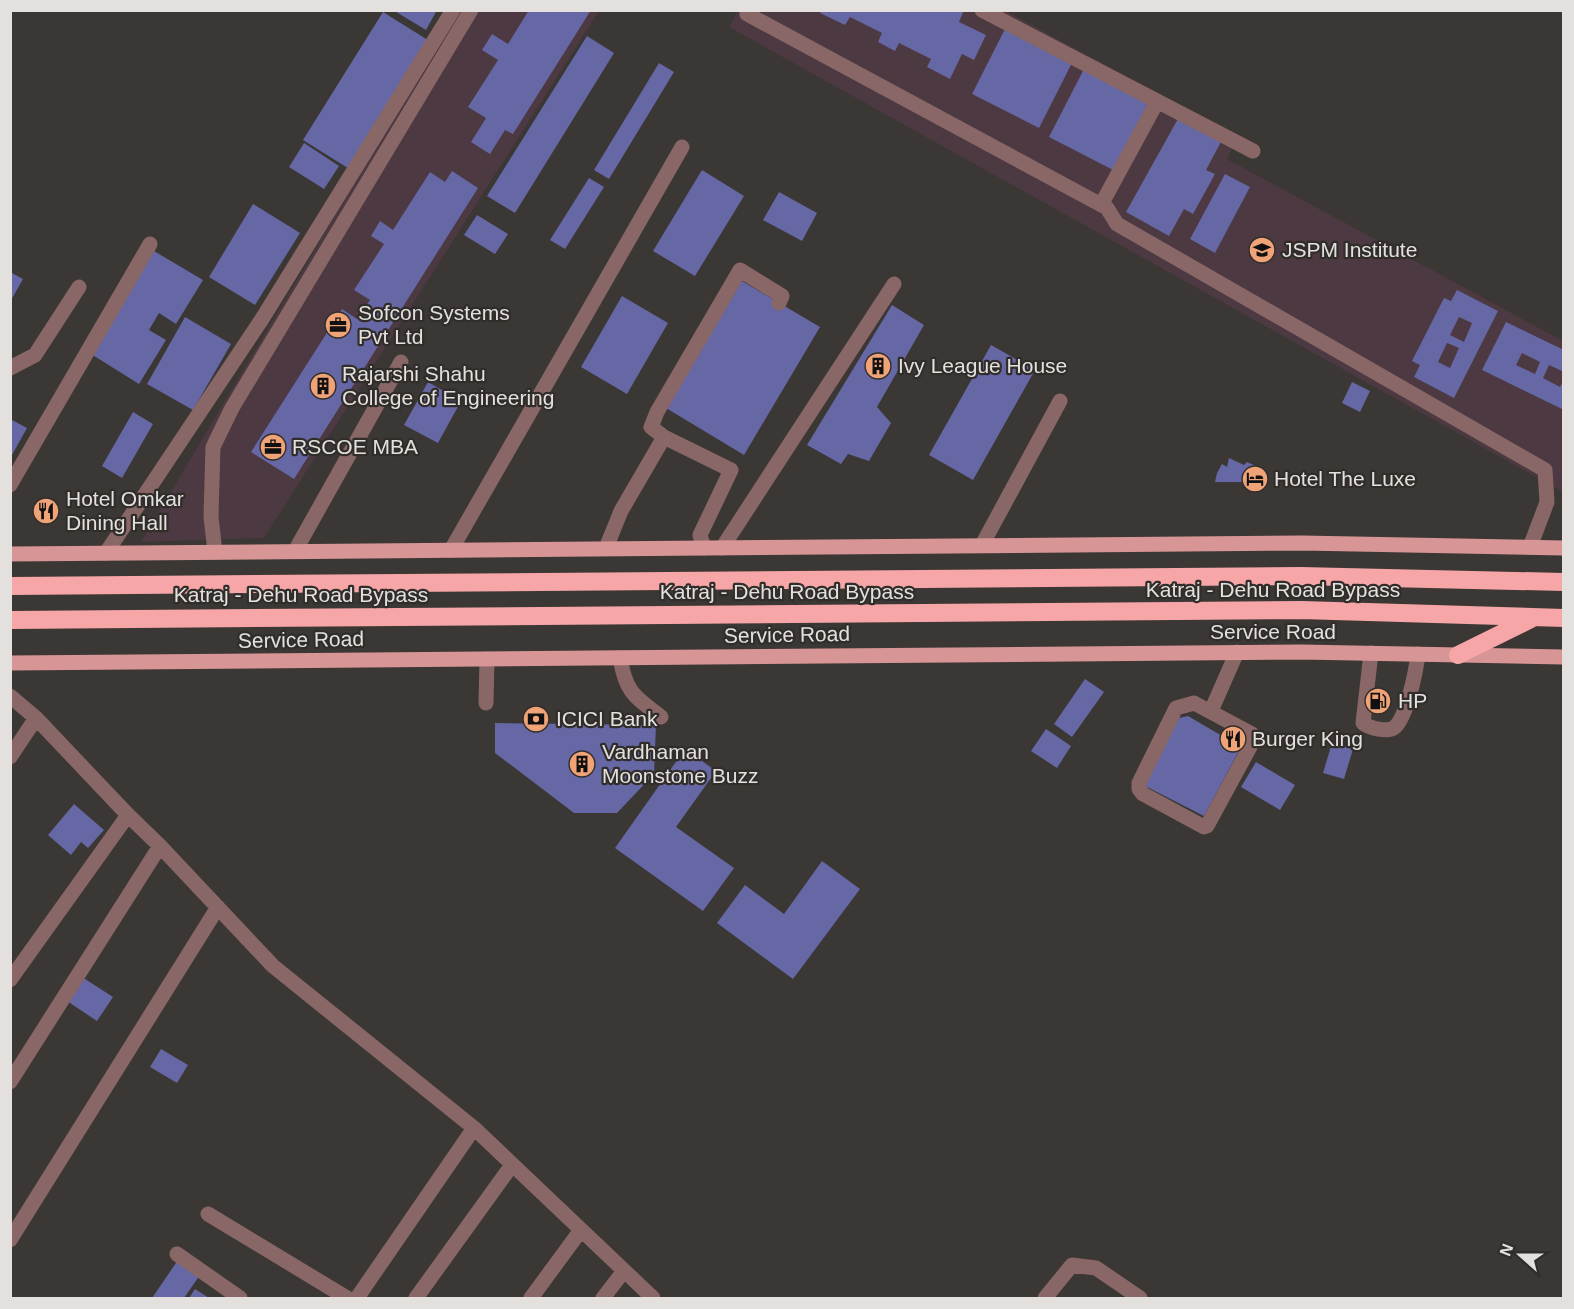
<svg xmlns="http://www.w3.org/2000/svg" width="1574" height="1309" viewBox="0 0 1574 1309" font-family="Helvetica,sans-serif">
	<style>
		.education { fill: #4c3942 }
		.building { fill: #6667a5; fill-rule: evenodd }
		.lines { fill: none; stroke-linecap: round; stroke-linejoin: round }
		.minor { stroke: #896767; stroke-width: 15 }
		.major { stroke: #d89595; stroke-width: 15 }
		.highway { stroke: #f7a6a7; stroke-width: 18 }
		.labels { text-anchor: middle; stroke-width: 4.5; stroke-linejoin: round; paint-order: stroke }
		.poi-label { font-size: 21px; fill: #e3e0de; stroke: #312d2a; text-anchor: start }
		.street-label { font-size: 21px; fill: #e3e0de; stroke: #312d2a }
	</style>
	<rect width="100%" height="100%" fill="#3b3734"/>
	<path class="education" d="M457 11H599L264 538 141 542Z
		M738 11H1006L1238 137 1227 159 1563 341V492L729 27Z"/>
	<path class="building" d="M393 10H437L426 30Z
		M529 10H591L513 134 505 130 490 154 471 142 486 118 468 107 498 60 482 50 492 34 508 44Z
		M822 10H964L959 22 986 35 974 60 962 54 950 79 927 67 931 59 899 43 895 51 878 42 882 33 850 17 845 25 820 13Z
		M383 12 431 42 351 170 303 140Z
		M1007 25 1074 59 1039 128 972 94Z
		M587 36 614 53 515 213 487 196Z
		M659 63 674 72 609 179 594 170Z
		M1084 69 1152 103 1117 172 1049 137Z
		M1179 117 1222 140 1206 170 1215 174 1193 214 1184 209 1169 236 1126 212Z
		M304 143 339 166 324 189 289 167Z
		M702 170 744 196 695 276 653 251Z
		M452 171 478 188 294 479 251 452 342 309 357 319 370 300 354 290 384 244 371 236 380 221 393 230 430 172 445 182Z
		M1225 174 1250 187 1215 253 1190 239Z
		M589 178 604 187 565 249 550 240Z
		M779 192 817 213 802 241 763 220Z
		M253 204 300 233 255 305 209 277Z
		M477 215 508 234 495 254 464 235Z
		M154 251 203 280 176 324 159 313 149 330 166 340 139 384 91 354Z
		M10 272 23 279 10 302Z
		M742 281 820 327 744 455 666 408Z
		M1457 290 1498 311 1454 398 1414 377 1420 365 1412 361 1444 298 1451 301ZM1459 317 1472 323 1464 342 1450 335ZM1447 343 1459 348 1450 368 1438 362Z
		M622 296 668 323 627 394 581 367Z
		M892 305 924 325 877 407 891 423 869 461 848 454 841 464 807 445Z
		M185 317 231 344 193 410 147 384Z
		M1506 322 1564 350V372L1549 365 1543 378 1560 387 1564 380V410L1482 370ZM1522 353 1540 362 1535 374 1516 365Z
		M991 345 1035 370 973 480 929 455Z
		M428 382 461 401 438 443 404 425Z
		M1352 382 1370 391 1360 412 1342 403Z
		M133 412 153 424 122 478 102 466Z
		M10 419 27 428 12 455 10 454Z
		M1229 458 1244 465 1247 462 1256 466V482H1215L1217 473 1222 464 1227 467Z
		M1085 679 1104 692 1072 737 1054 724Z
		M1188 716 1241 747 1204 816 1143 785 1179 718Z
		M495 723 656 725 654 774 617 813H574L495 753Z
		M1046 729 1071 746 1057 768 1031 751Z
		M1332 743 1353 749 1344 779 1323 773Z
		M685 749 716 771 676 827 734 868 703 911 615 848Z
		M1256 762 1295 785 1280 810 1241 787Z
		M74 804 104 830 88 848 81 842 71 855 48 835Z
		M822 861 860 889 793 979 717 923 745 885 784 914Z
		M82 977 113 997 97 1021 67 1001Z
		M161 1049 188 1065 177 1083 150 1067Z
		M178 1260 200 1275 184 1298H152Z
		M195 1289 209 1298H189Z"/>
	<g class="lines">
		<path class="minor" d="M749 10 747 14 1107 208 1117 224 1545 470 1547 502 1530 547
			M982 10 1253 151
			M1101 205 1157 102
			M10 368 35 355 79 287
			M664 437 731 470 700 535 704 548
			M10 485 150 244
			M982 545 1060 401
			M606 548 621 511 664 437 651 427 657 412 740 270 782 296 779 303
			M722 548 894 284
			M451 550 682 147
			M295 551 401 362
			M215 552 211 517 213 447 232 408 471 10
			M106 553 262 319 453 10
			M1371 653 1363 723C1369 728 1388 733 1395 727 1407 716 1416 671 1418 654
			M620 658C626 693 634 696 661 717
			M10 696 36 718 128 815 160 846 273 966 474 1128 653 1298
			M486 703 487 659
			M1194 703 1252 734 1251 745 1207 826 1204 827 1143 794 1139 789V783L1176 708Z
			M1211 711 1237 652
			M10 757 36 718
			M10 980 128 815
			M10 1082 160 846
			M208 1214 347 1298
			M10 1240 218 907
			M177 1254 240 1298
			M357 1298 474 1128
			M416 1298 512 1165
			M531 1298 581 1230
			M603 1298 624 1271
			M1045 1298 1072 1265 1096 1268 1140 1298"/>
		<path class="major" d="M10 554 1302 543 1564 548
			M10 663 1301 652 1564 657"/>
		<path class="highway" d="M10 586 1301 576 1564 582
			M10 620 1301 610 1564 618
			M1458 655 1531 619"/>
	</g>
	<defs>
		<symbol id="university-disc" viewBox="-11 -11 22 22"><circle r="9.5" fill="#efa377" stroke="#312d2a"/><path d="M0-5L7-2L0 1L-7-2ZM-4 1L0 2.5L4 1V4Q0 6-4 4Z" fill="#111"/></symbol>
		<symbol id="office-disc" viewBox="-11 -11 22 22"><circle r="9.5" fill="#efa377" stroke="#312d2a"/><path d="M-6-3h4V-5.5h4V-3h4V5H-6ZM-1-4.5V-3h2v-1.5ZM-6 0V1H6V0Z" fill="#111"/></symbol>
		<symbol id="building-disc" viewBox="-11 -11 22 22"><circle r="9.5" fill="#efa377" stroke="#312d2a"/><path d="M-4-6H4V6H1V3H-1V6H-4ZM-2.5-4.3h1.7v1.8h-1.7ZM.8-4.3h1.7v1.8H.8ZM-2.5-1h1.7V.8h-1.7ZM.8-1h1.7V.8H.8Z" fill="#111"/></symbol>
		<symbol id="hotel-disc" viewBox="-11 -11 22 22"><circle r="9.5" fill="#efa377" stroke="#312d2a"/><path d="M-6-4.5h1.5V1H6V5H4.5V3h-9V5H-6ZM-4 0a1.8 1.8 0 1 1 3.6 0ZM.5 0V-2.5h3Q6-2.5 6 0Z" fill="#111"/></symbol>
		<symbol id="restaurant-disc" viewBox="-11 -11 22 22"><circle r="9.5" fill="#efa377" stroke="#312d2a"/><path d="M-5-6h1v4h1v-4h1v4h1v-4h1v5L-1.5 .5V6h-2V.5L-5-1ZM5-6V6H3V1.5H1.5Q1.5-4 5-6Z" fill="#111"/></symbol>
		<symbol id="fuel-disc" viewBox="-11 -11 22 22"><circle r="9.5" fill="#efa377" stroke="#312d2a"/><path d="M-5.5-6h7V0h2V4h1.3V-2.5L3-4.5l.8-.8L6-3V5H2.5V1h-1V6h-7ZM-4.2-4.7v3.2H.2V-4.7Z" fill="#111"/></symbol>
		<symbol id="bank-disc" viewBox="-11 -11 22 22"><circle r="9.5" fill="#efa377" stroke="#312d2a"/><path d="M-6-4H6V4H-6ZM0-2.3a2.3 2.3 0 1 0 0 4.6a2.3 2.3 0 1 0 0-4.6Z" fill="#111"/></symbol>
	</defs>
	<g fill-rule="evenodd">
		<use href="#university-disc" x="1247" y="235" width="30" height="30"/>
		<use href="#office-disc" x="323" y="310" width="30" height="30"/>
		<use href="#building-disc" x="863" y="351" width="30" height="30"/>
		<use href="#building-disc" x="308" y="371" width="30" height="30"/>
		<use href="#office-disc" x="258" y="432" width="30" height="30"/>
		<use href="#hotel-disc" x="1240" y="464" width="30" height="30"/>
		<use href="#restaurant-disc" x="31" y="496" width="30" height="30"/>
		<use href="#fuel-disc" x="1363" y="686" width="30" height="30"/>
		<use href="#bank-disc" x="521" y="704" width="30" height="30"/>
		<use href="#restaurant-disc" x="1218" y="724" width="30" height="30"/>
		<use href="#building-disc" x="567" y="749" width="30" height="30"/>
	</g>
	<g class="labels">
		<g class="poi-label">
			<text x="1282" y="257">JSPM Institute</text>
			<text x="358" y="320">Sofcon Systems<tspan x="358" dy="24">Pvt Ltd</tspan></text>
			<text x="898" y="373">Ivy League House</text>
			<text x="342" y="381">Rajarshi Shahu<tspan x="342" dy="24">College of Engineering</tspan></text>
			<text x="292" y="454">RSCOE MBA</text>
			<text x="1274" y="486">Hotel The Luxe</text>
			<text x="66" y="506">Hotel Omkar<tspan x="66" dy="24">Dining Hall</tspan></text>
			<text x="1398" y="708">HP</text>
			<text x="556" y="726">ICICI Bank</text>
			<text x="1252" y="746">Burger King</text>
			<text x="602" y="759">Vardhaman<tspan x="602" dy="24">Moonstone Buzz</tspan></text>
		</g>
		<g class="street-label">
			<text x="1273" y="597">Katraj - Dehu Road Bypass</text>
			<text x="787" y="599">Katraj - Dehu Road Bypass</text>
			<text x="301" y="602">Katraj - Dehu Road Bypass</text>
			<text x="1273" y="639">Service Road</text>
			<text transform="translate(787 635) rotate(-1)" y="7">Service Road</text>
			<text transform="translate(301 640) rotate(-1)" y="7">Service Road</text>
		</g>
	</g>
	<rect width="1574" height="1309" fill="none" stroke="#e3e0de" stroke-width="24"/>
	<g transform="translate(1520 1255) rotate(291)" stroke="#312d2a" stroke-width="4.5" paint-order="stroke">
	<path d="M0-4.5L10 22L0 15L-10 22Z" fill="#e3e0de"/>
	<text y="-9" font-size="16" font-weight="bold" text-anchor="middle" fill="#e3e0de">N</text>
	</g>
</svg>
